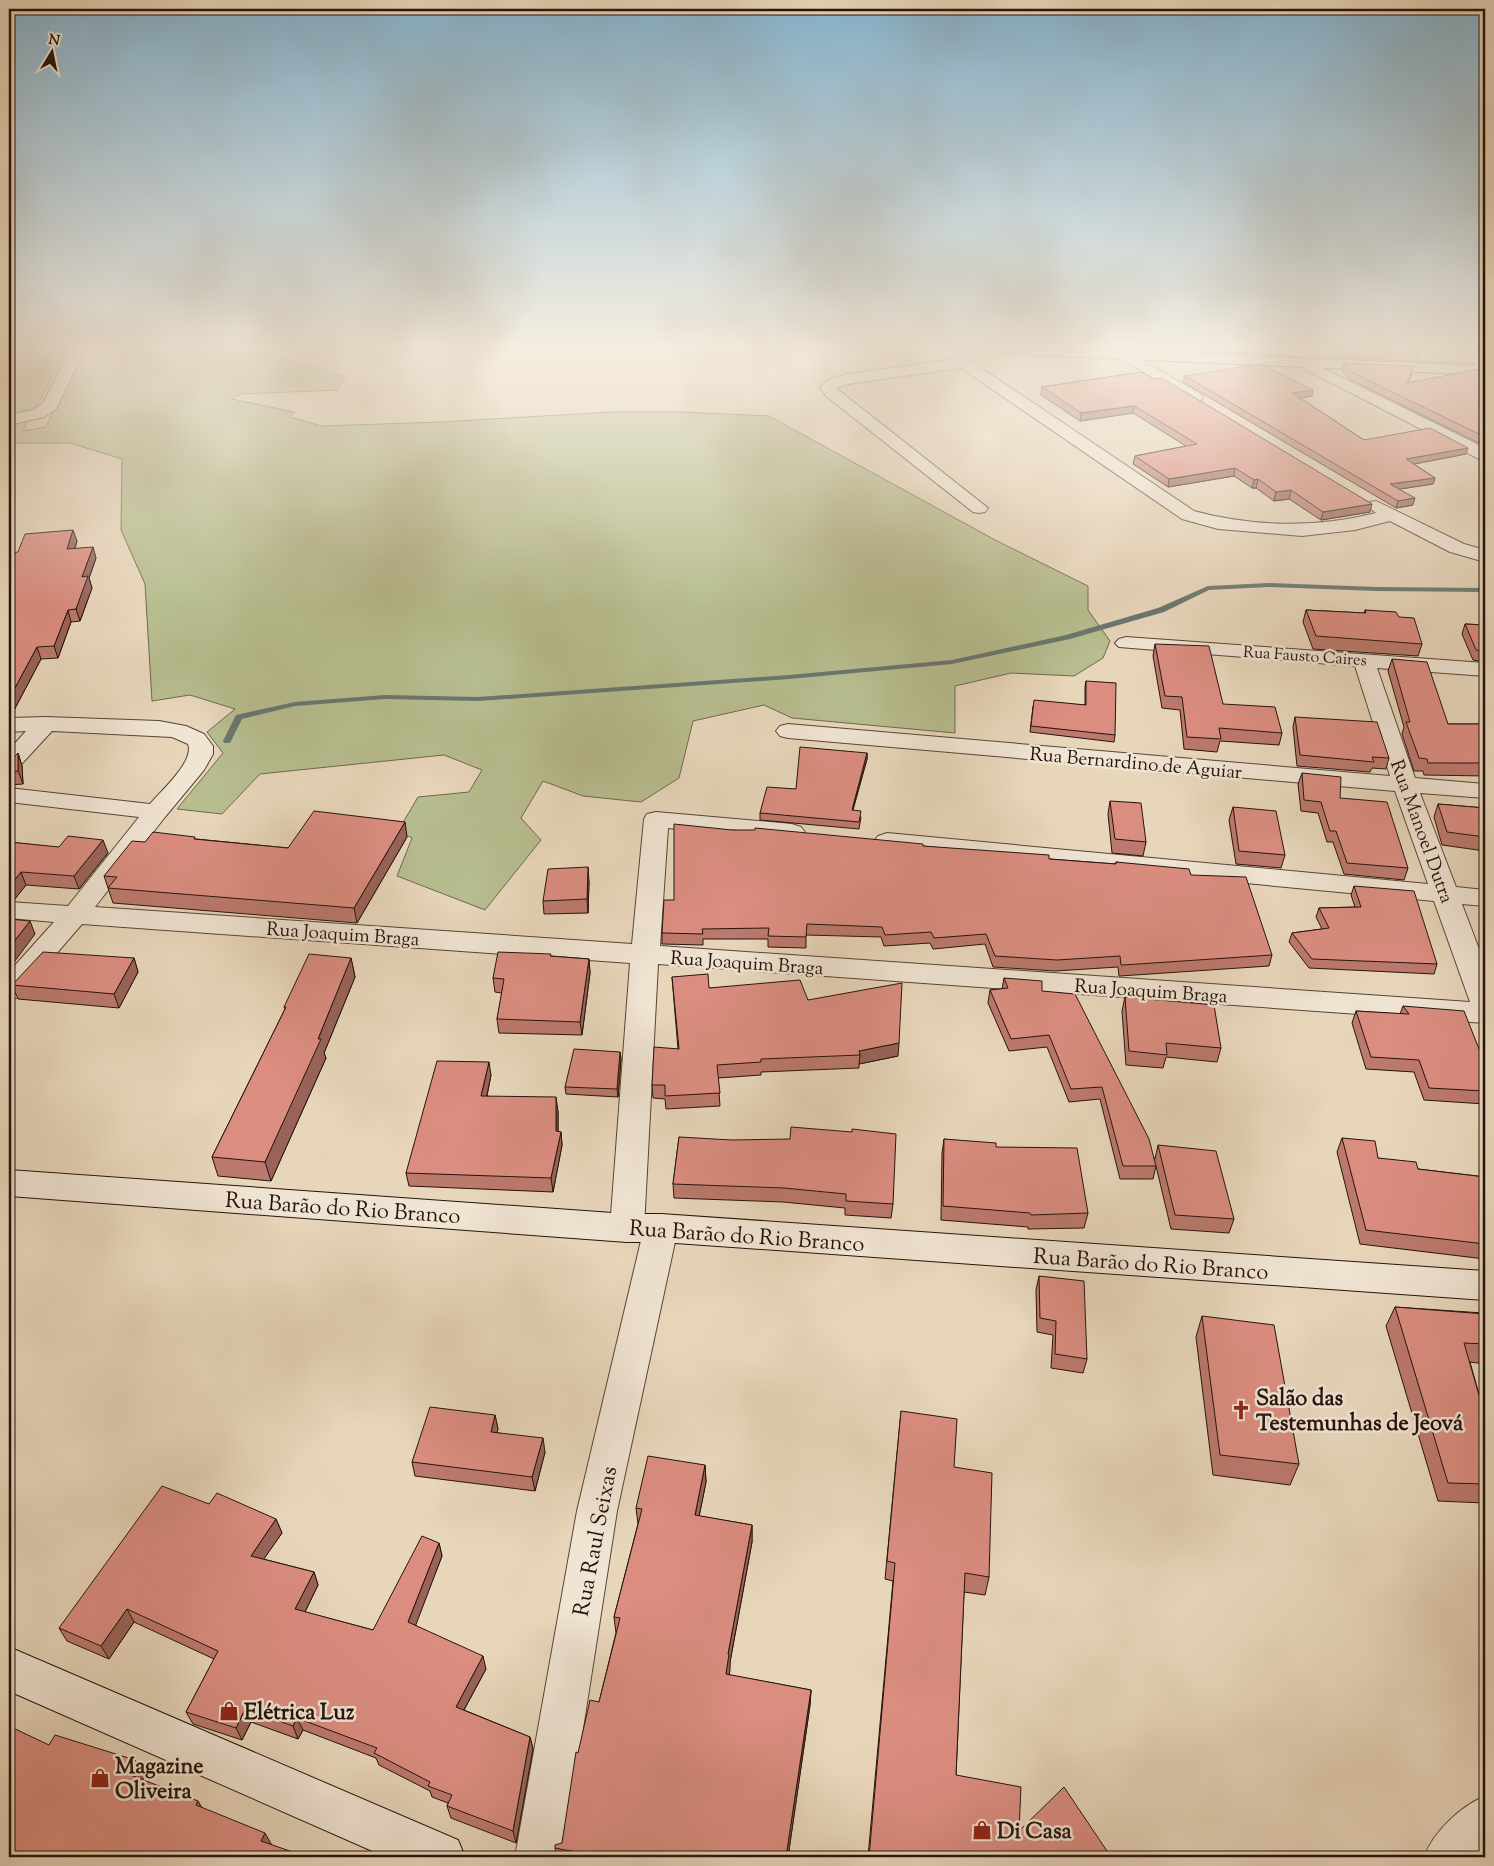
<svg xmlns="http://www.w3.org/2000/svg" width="1494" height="1866" viewBox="0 0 1494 1866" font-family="'Sorts Mill Goudy',serif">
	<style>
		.green { fill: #b7bd8f; stroke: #6e684e }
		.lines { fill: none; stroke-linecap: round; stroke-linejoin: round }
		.stream { fill: #69776f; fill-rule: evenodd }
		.street-casing { stroke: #564438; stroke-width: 2 }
		.secondary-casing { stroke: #25130c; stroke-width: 2 }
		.street { fill: #f0e4d3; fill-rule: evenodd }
		.secondary { fill: #f0e4d3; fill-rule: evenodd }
		.wall { fill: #bc796e; stroke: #25130c }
		.shaded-wall { fill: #99635a; stroke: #25130c }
		.building { fill: #db8d80; stroke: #25130c }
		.labels { text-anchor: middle; stroke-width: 5; stroke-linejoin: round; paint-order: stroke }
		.far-street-label { font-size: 16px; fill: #25130c; stroke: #f0e4d3 }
		.street-label { font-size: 19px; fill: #25130c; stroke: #f0e4d3 }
		.near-street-label { font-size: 22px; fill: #25130c; stroke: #f0e4d3 }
		.near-poi-label { font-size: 22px; font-weight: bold; fill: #25130c; stroke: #f0e4d3; text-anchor: start }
	</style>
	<rect width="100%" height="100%" fill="#e8d6bb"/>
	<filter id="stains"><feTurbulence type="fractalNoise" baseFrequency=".004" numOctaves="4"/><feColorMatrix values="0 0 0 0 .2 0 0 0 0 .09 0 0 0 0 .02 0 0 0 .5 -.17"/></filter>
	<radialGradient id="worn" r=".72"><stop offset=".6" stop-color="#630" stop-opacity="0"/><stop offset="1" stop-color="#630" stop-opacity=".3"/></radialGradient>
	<path class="green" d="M82 347H246L345 376 338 390 241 394 232 399 294 412 290 417 321 426 441 422 612 412H682L769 416 997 541 1088 586V610L1110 641 1103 658 1074 676 1011 673 955 686V733L792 718 764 705 693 721 679 778 641 802 583 796 543 781 521 818 541 840 485 910 397 876 412 838 398 831 418 797 469 792 482 770 444 755 260 774 222 814 177 809 223 753 207 732 235 709 190 695 152 701 145 584 121 530 122 459 70 443H9V417H29L23 431 46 427Z
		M1028 347H1111L1472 363 1477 365 1476 368Z
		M9 351H62L63 357 35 409 9 415Z"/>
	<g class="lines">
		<path class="stream" d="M1269 583 1377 587 1485 588V592L1377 591 1269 587 1209 590 1164 612 1070 639 952 664 789 679 478 701 385 699 295 706 242 719 230 743H224L223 741 236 715 295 702 385 695 478 697 789 675 952 660 1066 635 1158 608 1208 586Z"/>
		<defs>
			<path id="street" d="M72 347H86L56 409 44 417 9 425V415L33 410 43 403Z
				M933 347H950L1194 511C1253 527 1317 528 1376 513L1367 506 1370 502 1376 501 1464 544 1485 550V562L1450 552 1390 521 1355 530 1302 536 1218 529 1182 519 961 368 848 384 836 388 988 508 985 512 979 513 973 512 826 396 820 387 830 379 848 374 950 360Z
				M1172 347H1187V348L1185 351C1179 353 1175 352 1172 347Z
				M1273 347C1283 347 1296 345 1303 353L1301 356 1296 357 1275 350Z
				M1125 351 1201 394 1203 397 1201 400H1189L1120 358 1118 355 1120 352Z
				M1479 357 1485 359V371L1480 370 1472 361 1474 358Z
				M1304 359 1485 448V460L1479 459 1299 366 1297 363 1299 360Z
				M1126 637 1485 663V676L1377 668 1415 778 1485 784V798L1420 793 1456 887 1485 890V906L1462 904 1485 965V1023L658 964 644 1228 639 1238 627 1242 615 1238 610 1228 630 963 82 924 19 997 9 1000V972L54 922 9 918V902L68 906 139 817 9 802V788L150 804C161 791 195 761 188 744L172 737 52 731 17 769 9 771V750L26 731 9 732V718L46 717 159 721 186 726 204 734 213 746V754L204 770 165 817 95 907 632 944 644 819 647 814 656 812 792 824 801 827 805 832 801 837 792 840 668 828 660 946 1470 1002 1434 901 887 849 878 846 874 841 878 836 887 833 1428 884 1395 791 788 738 780 736 776 731 780 726 788 724 1390 776 1355 666 1119 647 1115 643 1119 639Z
				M661 1214 673 1218 678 1228 617 1511 563 1857H515L577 1511 644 1228 649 1218Z
				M1485 1796V1853L1481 1857H1424C1434 1831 1460 1807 1485 1796Z"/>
			<path id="secondary" d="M982 347H1048L1485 366V375L1015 354 984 350Z
				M9 1170 627 1214H661L1485 1271V1300L661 1242H627L9 1196Z
				M9 1647 458 1840 465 1857H386L9 1691Z"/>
		</defs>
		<use href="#street" class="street-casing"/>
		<use href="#secondary" class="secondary-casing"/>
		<use href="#street" class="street"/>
		<use href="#secondary" class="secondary"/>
	</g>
	<path class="wall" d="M1327 347H1421L1416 361 1334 358Z
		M1344 363 1412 374 1408 383 1485 371V446L1347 378 1342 370Z
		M1142 372 1370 512 1321 520 1289 499 1274 501 1256 488H1252L1234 476 1168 487 1133 464 1135 456 1186 446 1133 413 1080 421 1041 395 1042 387Z
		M1185 376 1313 390 1312 396 1300 398 1364 440 1466 454 1414 464 1435 478 1433 484 1399 489 1413 505 1396 508 1183 382Z
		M77 541 75 548 96 558 89 578 92 588 80 621 71 622 58 658 41 659 11 716H9V559L18 552Z
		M1306 610 1364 613 1365 610 1399 617 1422 644 1418 656 1313 649 1303 622Z
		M1465 624 1485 625V662L1473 660 1462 634Z
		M1155 644 1223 704 1282 733 1279 745 1220 741 1217 752 1184 749 1180 710 1162 708 1153 656Z
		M1392 659 1448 724H1485V776L1424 775 1423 771H1414L1402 734 1404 727 1388 671Z
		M1485 667V686L1481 678Z
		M1086 681 1115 735 1114 742 1030 732 1033 706 1085 705V687Z
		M1295 717 1389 758 1386 769 1372 768 1370 772 1297 766 1293 727Z
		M18 753 22 766 23 784 9 785V759L13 758Z
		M867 753V759L853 810 861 817 859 829 760 820V813L796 789Z
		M1302 773 1340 798 1408 868 1404 880 1344 874 1333 842H1327L1318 813 1301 811 1298 784Z
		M1110 801 1146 842 1143 856 1112 853 1108 814Z
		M1438 804 1485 808V851L1442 845 1434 817Z
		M1233 807 1285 855 1281 868 1236 864 1229 820Z
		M732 830 923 846 1049 859 1116 864V862L1191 875 1272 955 1269 966 1120 976H1119L1118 967 1055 971 993 967 985 944 933 949 930 943 884 946 881 937 806 935V948L768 947V939H703V945L662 944V933L674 900Z
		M407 837 357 923 113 903 104 876 145 842 196 839 288 848Z
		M9 842 108 853 79 889 26 885 14 900 9 901Z
		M589 881 588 913 544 914 543 901Z
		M1354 886 1437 964 1434 974 1309 968 1289 942 1292 933 1322 929 1316 917 1319 908 1355 907 1351 895Z
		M551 956 589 959 590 973 582 1035 499 1033 497 1019 502 993 495 992 493 978Z
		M134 958 138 972 119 1008 18 999 12 985Z
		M351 958 355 977 324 1053 326 1058 271 1181 218 1176 212 1157 285 1009 284 1007Z
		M672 977 709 988 808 1000 898 1056 859 1064V1068L761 1072V1075L718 1078 720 1106 666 1109 665 1099 653 1098 652 1085 678 1049Z
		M1004 978 1042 991 1155 1159 1158 1145 1234 1219 1229 1233 1171 1229 1156 1166 1153 1179H1120L1100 1099 1069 1102 1047 1047 1009 1051 988 1003 990 990 1002 989Z
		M1125 997 1221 1048 1217 1062 1166 1057 1163 1068 1126 1065 1122 1011Z
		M1403 1006 1485 1064V1104L1424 1100 1414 1072 1366 1069 1352 1023 1356 1011 1400 1014Z
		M620 1052 621 1059 618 1097 566 1094 565 1087Z
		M491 1075 487 1096 558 1111V1132H561L562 1145 553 1192 409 1186 406 1173Z
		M679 1137 893 1204 891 1218 845 1215V1208L783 1202 674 1198 673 1184Z
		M1342 1138 1378 1158 1418 1169 1485 1177V1259L1360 1244 1337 1152Z
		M944 1139 996 1147 1088 1213 1084 1228 1028 1229V1227L941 1220 942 1153Z
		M1039 1276 1087 1359 1083 1373 1051 1368 1053 1335 1037 1332 1036 1290Z
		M1395 1307 1483 1313 1485 1310V1364L1470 1362 1485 1416V1503L1438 1501 1386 1326Z
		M1202 1316 1299 1464 1290 1485 1213 1475 1196 1337Z
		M901 1411 954 1467 989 1577 985 1595 964 1592 956 1775 1019 1831 1111 1857H868L893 1581 885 1579Z
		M495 1415 498 1429 497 1432 545 1452 535 1491 415 1476 412 1462Z
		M705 1465 706 1482 699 1516 752 1525V1542L730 1662 729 1675 811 1690 810 1705 788 1857H557L555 1848 562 1843 578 1753 599 1702 616 1633 614 1617 638 1524 636 1508Z
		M209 1504 276 1519 282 1533 263 1559 314 1572 318 1585 305 1612 373 1630 439 1543 442 1556 415 1625 486 1669 464 1710 530 1737 533 1749 516 1843 451 1818 447 1806 448 1803 432 1797 430 1791 379 1765 376 1758 303 1730 298 1739 251 1722 242 1740 193 1724 186 1712 214 1659 134 1622 109 1659 67 1641 59 1628Z"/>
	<path class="shaded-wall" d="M1313 390 1312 396 1291 399 1292 393Z
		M1134 406 1133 413 1080 421 1081 413Z
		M1468 448 1466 454 1404 466 1406 459Z
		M1235 468 1234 476 1168 487 1169 479Z
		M1435 478 1433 484 1388 491 1390 484Z
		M1258 479 1256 488H1252L1254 480Z
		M1291 490 1289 499 1274 501 1276 492Z
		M1415 498 1413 505 1396 508 1398 501Z
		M1372 504 1370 512 1321 520 1323 512Z
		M73 530 77 541 71 560 67 549Z
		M93 547 96 558 89 578 92 588 80 621 76 609 82 577Z
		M68 610 71 622 58 658 54 646Z
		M37 647 41 659 11 716H9V699Z
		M18 753 22 766 23 784 18 771Z
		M867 753V759L851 816 852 810Z
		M405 822 407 837 357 923 354 908Z
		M103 840 108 853 79 889 74 876Z
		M588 867 589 881 588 913 587 899Z
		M21 872 26 885 14 900 9 887Z
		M30 921 35 934 9 969V948Z
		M134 958 138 972 119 1008 114 994Z
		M351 958 355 977 324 1053 326 1058 271 1181 265 1162 318 1039Z
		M589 959 590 973 582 1035 580 1022Z
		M899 1043 898 1056 859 1064 860 1055 859 1051Z
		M620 1052 621 1059 618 1097 617 1089Z
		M489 1062 491 1075 484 1109 481 1096Z
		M556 1097 558 1111V1145L556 1131Z
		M561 1132 562 1145 553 1192 551 1178Z
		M495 1415 498 1429 493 1445 491 1432Z
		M543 1438 545 1452 535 1491 532 1477Z
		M705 1465 706 1482 696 1532 695 1515Z
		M276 1519 282 1533 257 1569 251 1556Z
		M752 1525V1542L730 1662V1670L726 1690V1674L728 1654Z
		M439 1543 442 1556 412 1635 408 1622Z
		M314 1572 318 1585 300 1622 295 1609Z
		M127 1609 134 1622 109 1659 101 1646Z
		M483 1656 486 1669 459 1719 456 1707Z
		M811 1690 810 1705 788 1857H786Z
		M245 1709 251 1722 242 1740 236 1728Z
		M297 1718 303 1730 298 1739 293 1726Z
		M530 1737 533 1749 516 1843 513 1831Z
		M135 1760 145 1775 138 1789 128 1774Z
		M198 1801 207 1816 196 1805Z
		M265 1833 273 1847 261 1841Z"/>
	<path class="building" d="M1344 363 1414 366 1407 383 1480 369 1485 371V437L1349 371Z
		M1261 364 1313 390 1292 393 1364 440 1430 428 1468 448 1406 459 1435 478 1390 484 1415 498 1398 501 1185 376Z
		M1142 372 1153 379 1162 378 1372 504 1323 512 1291 490 1276 492 1258 479 1254 480 1235 468 1169 479 1135 456 1197 444 1134 406 1081 413 1042 387Z
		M73 530 67 549 93 547 82 577 88 576 76 609 68 610 54 646 37 647 9 699V559L12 553 18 552 25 534Z
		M1306 610 1366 613 1365 610 1396 612 1399 617 1414 618 1422 644 1316 636Z
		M1465 624 1485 625V651L1476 650Z
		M1155 644 1209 646 1223 704 1275 707 1282 733 1219 728 1221 739 1187 737 1182 697 1165 696Z
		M1392 659 1427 662 1448 724H1485V763H1428L1427 759 1419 758 1406 722H1410Z
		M1086 681 1116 683 1115 735 1031 726 1034 700 1086 705Z
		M1295 717 1377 722 1389 758 1372 757 1374 762 1300 755Z
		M800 747 867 753 852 810 861 811 859 822 760 813 767 787 796 789Z
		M18 753V771L9 772V759L13 758Z
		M1302 773 1341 777 1340 798 1387 802 1408 868 1347 863 1336 831H1330L1321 802 1304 800Z
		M1110 801 1141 803 1146 842 1115 839Z
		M1438 804 1485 808V837L1447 832Z
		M1233 807 1276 811 1285 855 1239 851Z
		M314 811 405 822 354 908 108 888 117 877 104 876 132 841 145 842 153 832 195 837 194 839 288 848Z
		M674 824 732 830H755V828L923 844V846L1049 855V859L1116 864V862L1189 869 1191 875 1246 877 1272 955 1123 965H1121L1120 956 1057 960 995 956 986 934 934 938 931 932 885 935 882 927 807 924 806 937 768 936 769 928 702 929 703 934 662 933 664 900H674Z
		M68 836 103 840 74 876 21 872 9 887V842L59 847Z
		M588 867 587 899 543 901 548 869Z
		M1354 886 1414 891 1437 964 1312 959 1292 933 1329 928 1319 908 1361 907Z
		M9 919 30 921 9 948Z
		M43 952 134 958 114 994 12 985Z
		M498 952 551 954 550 956 589 959 580 1022 497 1019 504 979 493 978Z
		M309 954 351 958 318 1039H321L265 1162 212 1157 286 1007H284Z
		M708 974 709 988 800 980 808 1000 902 983 899 1043 859 1051 860 1055 761 1059V1062L717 1065 720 1093 665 1096V1085H652L654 1047 679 1049 672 977Z
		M1004 978 1042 981V991L1075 994 1149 1139 1156 1166H1123L1102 1087 1071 1089 1049 1035 1011 1039 990 990 1008 988Z
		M1125 997 1214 1005 1221 1048 1166 1043 1167 1055 1129 1051Z
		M1403 1006 1464 1011 1485 1064V1091L1429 1088 1419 1060 1371 1057 1356 1011 1409 1014Z
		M574 1049 620 1052 617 1089 565 1087Z
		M437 1061 489 1062 481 1096 556 1097V1131L561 1132 551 1178 406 1173Z
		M791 1127 852 1132V1129L896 1134 893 1204 846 1201V1194L784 1188 673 1184 679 1137 732 1140 790 1139Z
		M1342 1138 1375 1141 1378 1158 1416 1162 1418 1169 1485 1177V1244L1366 1230Z
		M944 1139 996 1143V1147L1077 1148 1088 1213 1031 1215 1030 1213 943 1206Z
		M1158 1145 1216 1151 1234 1219 1175 1215Z
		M1039 1276 1084 1281 1087 1359 1055 1354 1056 1321 1040 1318Z
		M1395 1307 1485 1314V1344L1464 1343 1485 1416V1484L1448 1483Z
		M1202 1316 1274 1325 1299 1464 1220 1455Z
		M430 1407 495 1415 491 1432 543 1438 532 1477 412 1462Z
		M901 1411 957 1419 954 1467 992 1473 989 1577 965 1573 956 1775 1021 1787 1019 1831 1064 1787 1111 1857H869L895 1563 887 1561Z
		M648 1456 705 1465 695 1515 752 1525 728 1654H729L726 1674 811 1690 786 1857H602L555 1848V1845L562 1843 576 1752 578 1753 590 1700 599 1702 620 1618 614 1617 642 1509 636 1508Z
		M162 1486 209 1504 217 1493 276 1519 251 1556 314 1572 295 1609 373 1630 422 1536 439 1543 408 1622 483 1656 456 1707 530 1737 513 1831 447 1806 452 1795 428 1786 430 1782 374 1753 377 1748 297 1718 293 1726 245 1709 236 1728 186 1712 218 1651 127 1609 101 1646 59 1628Z
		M9 1726 49 1745 55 1735 135 1760 128 1774 198 1801 196 1805 265 1833 261 1841 307 1857H9Z"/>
	<linearGradient id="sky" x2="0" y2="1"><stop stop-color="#87b6d2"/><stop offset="0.57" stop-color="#f5ede0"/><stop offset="1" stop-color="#f5ede0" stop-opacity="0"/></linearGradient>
	<rect width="1494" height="608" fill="url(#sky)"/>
	<defs>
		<symbol id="church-bare" viewBox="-9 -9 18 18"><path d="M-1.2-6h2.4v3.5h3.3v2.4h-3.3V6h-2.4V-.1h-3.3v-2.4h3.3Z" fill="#8f2418" stroke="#f0e4d3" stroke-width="2.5" paint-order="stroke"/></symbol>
		<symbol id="shop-bare" viewBox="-9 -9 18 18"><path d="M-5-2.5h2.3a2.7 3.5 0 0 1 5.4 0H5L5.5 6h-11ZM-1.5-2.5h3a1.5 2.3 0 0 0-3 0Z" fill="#8f2418" stroke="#f0e4d3" stroke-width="2.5" paint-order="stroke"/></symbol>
	</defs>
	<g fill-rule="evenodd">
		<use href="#church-bare" x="1227" y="1396" width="28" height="28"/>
		<use href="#shop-bare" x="215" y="1697" width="28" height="28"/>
		<use href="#shop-bare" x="86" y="1764" width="28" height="28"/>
		<use href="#shop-bare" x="968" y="1816" width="28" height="28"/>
	</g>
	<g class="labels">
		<g class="far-street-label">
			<text transform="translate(1305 655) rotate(4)" y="6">Rua Fausto Caires</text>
		</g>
		<g class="street-label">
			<text transform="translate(1136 762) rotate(5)" y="7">Rua Bernardino de Aguiar</text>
			<text transform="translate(1423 831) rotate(70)" y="7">Rua Manoel Dutra</text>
			<text transform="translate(343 933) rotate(4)" y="7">Rua Joaquim Braga</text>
			<text transform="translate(747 962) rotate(4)" y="7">Rua Joaquim Braga</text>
			<text transform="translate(1151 990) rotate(4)" y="7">Rua Joaquim Braga</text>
		</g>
		<g class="near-street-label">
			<text transform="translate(343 1207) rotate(4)" y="8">Rua Barão do Rio Branco</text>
			<text transform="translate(747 1235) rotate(4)" y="8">Rua Barão do Rio Branco</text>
			<text transform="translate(1151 1263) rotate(4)" y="8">Rua Barão do Rio Branco</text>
			<text transform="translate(594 1541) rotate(-79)" y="8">Rua Raul Seixas</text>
		</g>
		<g class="near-poi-label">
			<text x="1256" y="1405">Salão das<tspan x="1256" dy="25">Testemunhas de Jeová</tspan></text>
			<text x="244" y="1719">Elétrica Luz</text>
			<text x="115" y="1773">Magazine<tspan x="115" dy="25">Oliveira</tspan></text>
			<text x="997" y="1838">Di Casa</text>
		</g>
	</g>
	<rect width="1494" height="1866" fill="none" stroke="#e8d6bb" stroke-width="30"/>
	<rect x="10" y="10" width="1474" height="1846" fill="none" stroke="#25130c" stroke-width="2.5"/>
	<rect x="15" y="15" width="1464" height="1836" fill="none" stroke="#25130c"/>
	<g transform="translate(52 52) rotate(10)" stroke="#f0e4d3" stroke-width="4" paint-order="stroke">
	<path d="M0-4L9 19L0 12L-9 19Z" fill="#25130c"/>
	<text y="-8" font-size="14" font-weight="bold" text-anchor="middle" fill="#25130c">N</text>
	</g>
	<rect width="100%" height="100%" filter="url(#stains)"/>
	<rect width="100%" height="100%" fill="url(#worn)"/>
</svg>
